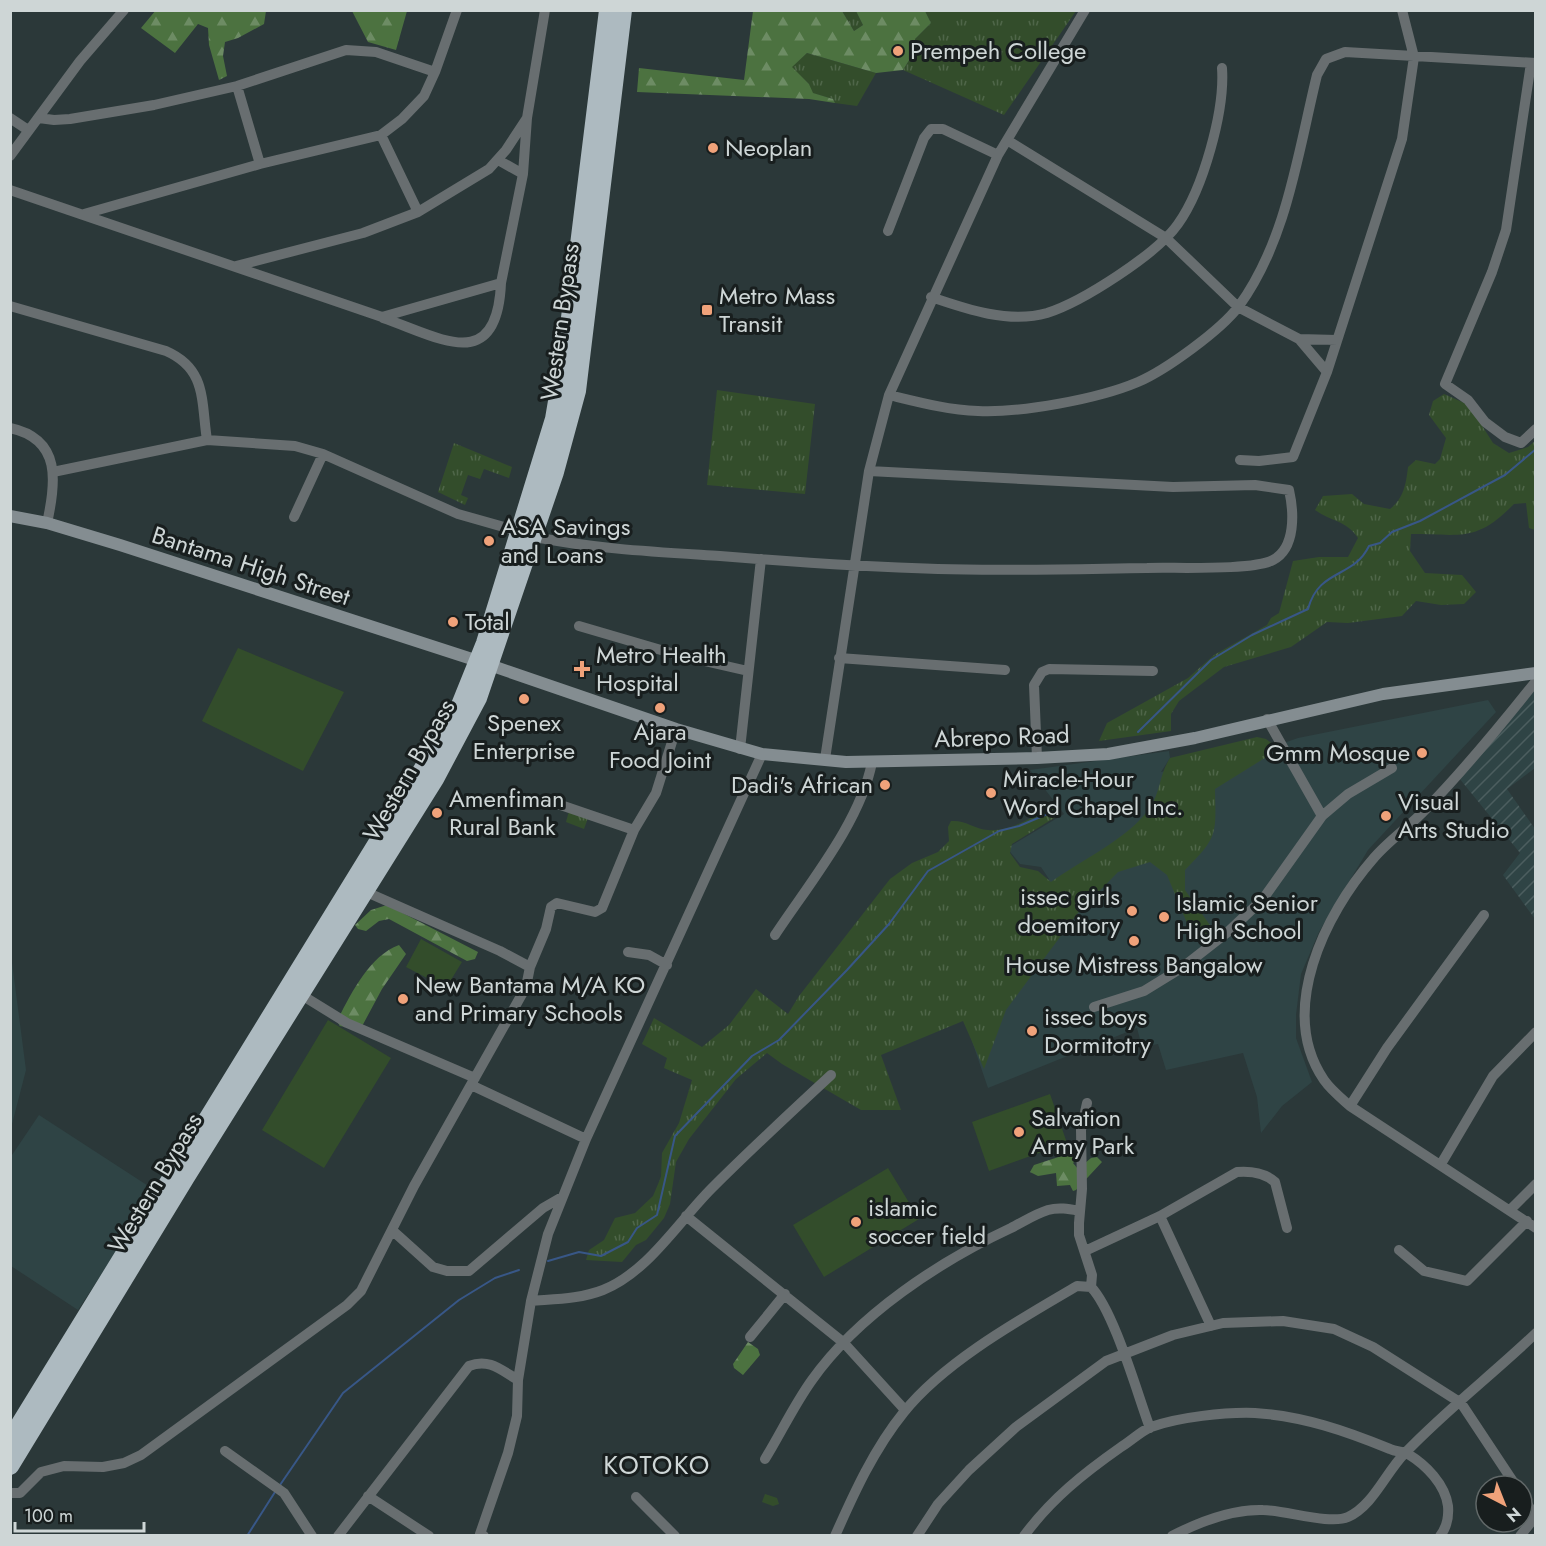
<svg xmlns="http://www.w3.org/2000/svg" width="1546" height="1546" viewBox="0 0 1546 1546" font-family="Jost,sans-serif">
	<style>
		.built { fill: #2f4445 }
		.industrial { fill: url(#industrial-furrows) }
		.grass { fill: url(#grass-tufts) }
		.forest { fill: url(#forest-firs) }
		.pitch { fill: #334d2b }
		.lines { fill: none; stroke-linecap: round; stroke-linejoin: round }
		.stream { stroke: #385787; stroke-width: 2 }
		.street { stroke: #686e70; stroke-width: 10 }
		.secondary { stroke: #848d91; stroke-width: 12 }
		.highway { stroke: #adbac0; stroke-width: 18 }
		.poi-dot { fill: #f0a27a; stroke: #181e1e; stroke-width: 2 }
		.labels { text-anchor: middle; stroke-width: 6; stroke-linejoin: round; paint-order: stroke }
		.poi-label { font-size: 24px; fill: #ced6d6; stroke: #181e1e; text-anchor: start }
		.street-label { font-size: 24px; fill: #ced6d6; stroke: #181e1e }
		.neighbourhood-label { font-size: 26px; letter-spacing: 1.5px; fill: #ced6d6; stroke: #181e1e }
	</style>
	<defs>
		<pattern id="industrial-furrows" width="10" height="10" patternUnits="userSpaceOnUse" patternTransform="scale(1.5)"><rect width="10" height="10" fill="#2f4445"/><path d="M-1 1l2-2M0 10L10 0M9 11l2-2" fill="none" stroke="#4c5e5f"/></pattern>
		<pattern id="grass-tufts" width="24" height="20" patternUnits="userSpaceOnUse" patternTransform="scale(1.5)"><rect width="24" height="20" fill="#334d2b"/><path d="M3 7l-1-3M5 7V3M7 7l1-3M15 17l-1-3M17 17v-4M19 17l1-3" fill="none" stroke="#4f6649"/></pattern>
		<pattern id="forest-firs" width="22" height="20" patternUnits="userSpaceOnUse" patternTransform="scale(1.5)"><rect width="22" height="20" fill="#4c7240"/><path d="M5 1l3.5 6h-7zM16 11l3.5 6h-7z" fill="#6d8c64"/></pattern>
	</defs>
	<rect width="100%" height="100%" fill="#2b3839"/>
	<path class="built" d="M1488 700 1496 712 1368 850 1319 932 1301 974 1296 1015V1038L1312 1082 1282 1106 1261 1133 1257 1097 1243 1053 1166 1070 1158 1044 1142 1047 1137 1028 988 1088 945 962 1049 879 1041 867 1020 864 1007 848 1064 814 1030 770 1169 751 1170 758 1161 772 1269 748 1298 738Z
		M10 947 26 1070 11 1128H10Z
		M39 1115 156 1191 78 1310 11 1266 10 1158Z"/>
	<path class="industrial" d="M1535 686V768L1507 789 1535 829V919L1503 875 1520 853 1459 778Z"/>
	<path class="grass" d="M842 11H856L863 25 854 31Z
		M925 11H1076L1004 115 903 70 916 49 915 39 931 23Z
		M807 53 876 73 857 106 835 103 833 99 812 93 809 84 791 67Z
		M717 390 815 404 805 494 707 485Z
		M1444 394 1469 405 1493 443 1509 453 1528 447 1535 441V530L1529 528 1526 503 1514 504C1476 543 1461 534 1411 534L1410 551 1425 573 1462 575 1476 592 1464 604 1441 605 1416 601 1402 616 1348 623 1327 622 1291 647 1224 667 1179 701 1171 714V731L1099 741 1107 723 1188 678 1214 655 1267 625 1271 618 1279 613 1293 561 1319 557H1348L1358 538C1346 520 1332 522 1315 510L1323 496 1352 494 1364 504 1390 509C1404 498 1406 484 1408 467L1416 460 1435 464 1440 459 1446 438 1429 415 1433 401Z
		M454 443 512 467 509 478 484 469 480 479 468 475 461 495 468 498 465 505 438 492Z
		M1257 737 1266 739 1274 745 1268 756 1215 789C1216 835 1218 837 1185 870V890L1212 928 1202 939 1192 935 1167 875 1150 862 1118 872 1077 914 1006 1010 984 1069 963 1021 881 1055 901 1110H861L782 1064 767 1053 736 1079 689 1139 676 1162 670 1204 664 1218 646 1240 636 1245 622 1262 586 1260 589 1250 604 1240 615 1218 635 1213 653 1196 661 1177 662 1153 679 1123 692 1080 664 1068 667 1058 642 1044 654 1018 702 1047 729 1025 756 989 788 1014 799 996 890 879 912 863 938 852 949 841 948 827 951 821C966 820 974 829 988 830 1009 832 1034 817 1051 806L1060 810 1059 814 1054 818 1012 844 1010 853 1020 867 1038 871 1051 882C1080 861 1129 838 1149 809 1161 792 1159 775 1170 758Z
		M569 811 588 818 584 829 566 822Z
		M765 1494 777 1498 779 1504 773 1506 762 1502Z"/>
	<path class="forest" d="M156 10H266V11L264 24 238 38 225 42 223 56 227 76 219 80 209 45 208 28 198 24 175 53 141 28Z
		M352 11H407L396 50 368 42Z
		M753 11H842L854 31 863 25 856 11H925L931 23 915 39 916 49 903 70 876 73 807 53 792 67 809 84 813 93 833 99 835 103 809 99 637 92 639 68 744 80Z
		M387 905 478 952 475 959 467 961 389 919 379 921 366 931 358 929 355 925 371 910Z
		M399 945 406 954 382 989 360 1030 340 1026 337 1021C351 994 369 956 399 945Z
		M1077 1151 1078 1158 1073 1163 1078 1169 1091 1158 1097 1157 1102 1162 1076 1190 1073 1191 1070 1185 1057 1186 1056 1173 1038 1176 1030 1172 1034 1165Z
		M748 1342 758 1349 760 1355 743 1375 734 1368 733 1364Z"/>
	<path class="pitch" d="M238 648 344 692 303 771 202 721Z
		M421 939 462 962 446 988 406 967Z
		M328 1020 391 1058 324 1168 262 1130Z
		M1050 1094 1067 1143 989 1171 972 1122Z
		M888 1168 919 1219 824 1277 793 1225Z"/>
	<g class="lines">
		<path class="stream" d="M1138 732 1211 660 1252 635 1308 609C1319 568 1353 579 1369 546L1380 543 1392 532 1420 521 1505 475 1536 449
			M548 1261 579 1252 601 1256 628 1242 637 1228 657 1215 675 1136 752 1056 779 1040 847 970 889 924 928 871 999 831 1019 826 1057 810
			M280 1485 343 1393 459 1300 495 1278 519 1270
			M247 1536 275 1492"/>
		<path class="street" d="M1531 63 1506 230 1492 272 1445 384 1468 400 1485 422 1505 437 1521 443 1536 429
			M237 86 260 164
			M10 118 28 130
			M39 118 54 120 70 119 154 105 237 86 346 50 376 52 435 72
			M381 135 418 212
			M1007 140 1166 238 1238 307 1299 339 1327 372
			M10 156 80 61 124 10
			M498 160 523 174
			M10 190 382 317 501 283 523 174 527 118
			M84 214 260 164 381 135 402 119 424 96 435 72 457 10
			M888 231 924 138 931 129H943L998 155
			M236 266 363 233 418 212 489 169 506 150 527 118 545 10
			M931 297C966 309 1009 324 1047 313 1082 302 1157 254 1178 224 1203 189 1225 111 1222 68
			M10 306 166 351C207 369 201 401 207 440
			M383 318C439 337 497 376 501 283
			M1299 339 1337 340
			M889 395C918 402 948 410 978 411 1021 413 1098 399 1138 382 1166 370 1221 330 1239 306 1287 240 1298 152 1317 75L1326 59 1345 52 1536 63
			M10 428C62 439 56 483 47 523
			M1240 460 1259 461 1293 457 1327 372 1402 139 1414 57 1402 10
			M53 472 207 440 295 446 323 454 458 514 518 531
			M294 517 323 454
			M535 537C595 549 658 552 720 556 792 562 865 567 938 569 1007 571 1077 569 1147 568 1174 567 1252 571 1273 560 1296 548 1294 512 1289 490L1255 485 1173 487 869 471
			M579 626 678 655 748 671
			M839 658 1005 670
			M1536 681C1501 725 1465 769 1426 809 1409 827 1388 841 1373 859 1325 914 1277 1011 1324 1080 1331 1090 1341 1098 1350 1106L1536 1228
			M740 749 761 559
			M1037 758 1034 685 1042 672 1049 669 1153 671
			M825 759 869 471 889 395 998 155 1085 10
			M543 799 634 830
			M1322 816 1348 794 1392 768
			M775 935C808 885 861 821 872 762
			M628 952 649 955 667 965
			M530 967 546 929 551 907 557 903 595 912 602 908 634 830 656 793 676 729
			M300 994 347 1023 475 1078
			M1094 1007 1144 991 1183 967 1229 931 1263 899 1322 816 1267 719
			M471 1085 586 1139
			M1087 1103 1081 1130 1082 1189 1079 1223V1235L1092 1275 1091 1287C1114 1311 1137 1393 1150 1428
			M1350 1106 1387 1048 1484 915
			M1441 1164 1493 1076 1536 1032
			M1510 1210 1536 1184
			M686 1216 844 1343 905 1410
			M1160 1216 1211 1326
			M393 1231 433 1267 447 1271H469L543 1208 562 1197
			M1399 1250 1424 1271 1467 1281 1527 1221
			M1085 1251 1160 1216 1237 1172C1250 1171 1265 1173 1275 1182L1287 1228
			M531 1301C555 1299 580 1299 603 1290 648 1272 678 1222 712 1188 751 1149 791 1112 831 1075
			M750 1337 785 1294
			M225 1451 284 1493 312 1536
			M765 1459C781 1433 794 1405 812 1380 858 1315 940 1261 1011 1228 1023 1222 1035 1214 1048 1210 1059 1207 1069 1209 1080 1211
			M10 1493H20L41 1472 64 1466 103 1467 124 1463 141 1455 347 1305 361 1291 414 1186 526 987 530 967 500 951 364 891
			M368 1496 429 1536
			M1522 1496 1535 1516
			M636 1497 675 1536
			M338 1536 469 1366C489 1358 501 1370 518 1380
			M484 1536 480 1534 508 1453 517 1416 518 1380 531 1301 548 1234 586 1139 762 754
			M835 1536C854 1493 874 1449 904 1412 945 1361 1021 1319 1077 1286L1091 1287
			M917 1536 938 1504 969 1470 1016 1427 1106 1361 1173 1335 1223 1323 1283 1321 1334 1329 1373 1347 1461 1403 1516 1486
			M1024 1536C1051 1499 1084 1473 1121 1447 1131 1441 1141 1431 1151 1427 1179 1417 1225 1412 1255 1413 1303 1416 1346 1431 1390 1449 1396 1452 1402 1451 1408 1454 1426 1465 1445 1484 1448 1506 1449 1518 1447 1527 1440 1536
			M1172 1536C1199 1522 1232 1509 1263 1510 1285 1510 1330 1525 1348 1517 1373 1506 1386 1472 1405 1453 1445 1411 1493 1374 1536 1333
			M1520 1536 1536 1516"/>
		<path class="secondary" d="M10 516 47 523 120 545 478 661 676 729 762 754 846 762 1037 758 1108 754 1195 738 1383 694 1536 673"/>
		<path class="highway" d="M10 1440 433 752 458 710 485 643 554 419 567 342 608 10
			M10 1466 186 1177 435 779 478 698 555 472 577 391 623 10"/>
	</g>
	<g class="poi-dot">
		<circle cx="898" cy="51" r="6"/>
		<circle cx="713" cy="148" r="6"/>
		<rect x="701" y="304" width="12" height="12" rx="3"/>
		<circle cx="489" cy="541" r="6"/>
		<circle cx="453" cy="622" r="6"/>
		<path d="M579 660h6v6h6v6h-6v6h-6v-6h-6v-6h6z"/>
		<circle cx="524" cy="699" r="6"/>
		<circle cx="660" cy="708" r="6"/>
		<circle cx="1422" cy="753" r="6"/>
		<circle cx="885" cy="785" r="6"/>
		<circle cx="991" cy="793" r="6"/>
		<circle cx="437" cy="813" r="6"/>
		<circle cx="1386" cy="816" r="6"/>
		<circle cx="1132" cy="911" r="6"/>
		<circle cx="1164" cy="917" r="6"/>
		<circle cx="1134" cy="941" r="6"/>
		<circle cx="403" cy="999" r="6"/>
		<circle cx="1032" cy="1031" r="6"/>
		<circle cx="1019" cy="1132" r="6"/>
		<circle cx="856" cy="1222" r="6"/>
	</g>
	<g class="labels">
		<g class="poi-label">
			<text x="910" y="59">Prempeh College</text>
			<text x="725" y="156">Neoplan</text>
			<text x="719" y="304">Metro Mass<tspan x="719" dy="28">Transit</tspan></text>
			<text x="501" y="535">ASA Savings<tspan x="501" dy="28">and Loans</tspan></text>
			<text x="465" y="630">Total</text>
			<text x="596" y="663">Metro Health<tspan x="596" dy="28">Hospital</tspan></text>
			<text x="524" y="731" text-anchor="middle">Spenex<tspan x="524" dy="28">Enterprise</tspan></text>
			<text x="660" y="740" text-anchor="middle">Ajara<tspan x="660" dy="28">Food Joint</tspan></text>
			<text x="1410" y="761" text-anchor="end">Gmm Mosque</text>
			<text x="1003" y="787">Miracle-Hour<tspan x="1003" dy="28">Word Chapel Inc.</tspan></text>
			<text x="873" y="793" text-anchor="end">Dadi's African</text>
			<text x="449" y="807">Amenfiman<tspan x="449" dy="28">Rural Bank</tspan></text>
			<text x="1398" y="810">Visual<tspan x="1398" dy="28">Arts Studio</tspan></text>
			<text x="1120" y="905" text-anchor="end">issec girls<tspan x="1120" dy="28">doemitory</tspan></text>
			<text x="1176" y="911">Islamic Senior<tspan x="1176" dy="28">High School</tspan></text>
			<text x="1134" y="973" text-anchor="middle">House Mistress Bangalow</text>
			<text x="415" y="993">New Bantama M/A KO<tspan x="415" dy="28">and Primary Schools</tspan></text>
			<text x="1044" y="1025">issec boys<tspan x="1044" dy="28">Dormitotry</tspan></text>
			<text x="1031" y="1126">Salvation<tspan x="1031" dy="28">Army Park</tspan></text>
			<text x="868" y="1216">islamic<tspan x="868" dy="28">soccer field</tspan></text>
		</g>
		<g class="street-label">
			<text transform="translate(560 322) rotate(-82)" y="8">Western Bypass</text>
			<text transform="translate(251 566) rotate(18)" y="8">Bantama High Street</text>
			<text transform="translate(1002 737) rotate(-2)" y="8">Abrepo Road</text>
			<text transform="translate(409 770) rotate(-60)" y="8">Western Bypass</text>
			<text transform="translate(155 1183) rotate(-59)" y="8">Western Bypass</text>
		</g>
		<g class="neighbourhood-label">
			<text x="657" y="1474">KOTOKO</text>
		</g>
	</g>
	<rect width="1546" height="1546" fill="none" stroke="#ced6d6" stroke-width="24"/>
	<g transform="translate(1504 1504) rotate(138)"><circle r="28" fill="#181e1e" stroke="#616868" stroke-width="1.5"/>
	<path d="M0-4.5L10 22L0 15L-10 22Z" fill="#f0a27a"/>
	<text y="-9" font-size="16" font-weight="bold" text-anchor="middle" fill="#ced6d6">N</text>
	</g>
	<path d="M15 1522v9h129v-9" fill="none" stroke="#ced6d6" stroke-width="3"/>
	<text x="24" y="1522" font-size="18" fill="#ced6d6" stroke="#181e1e" stroke-width="4.5" paint-order="stroke">100 m</text>
</svg>
